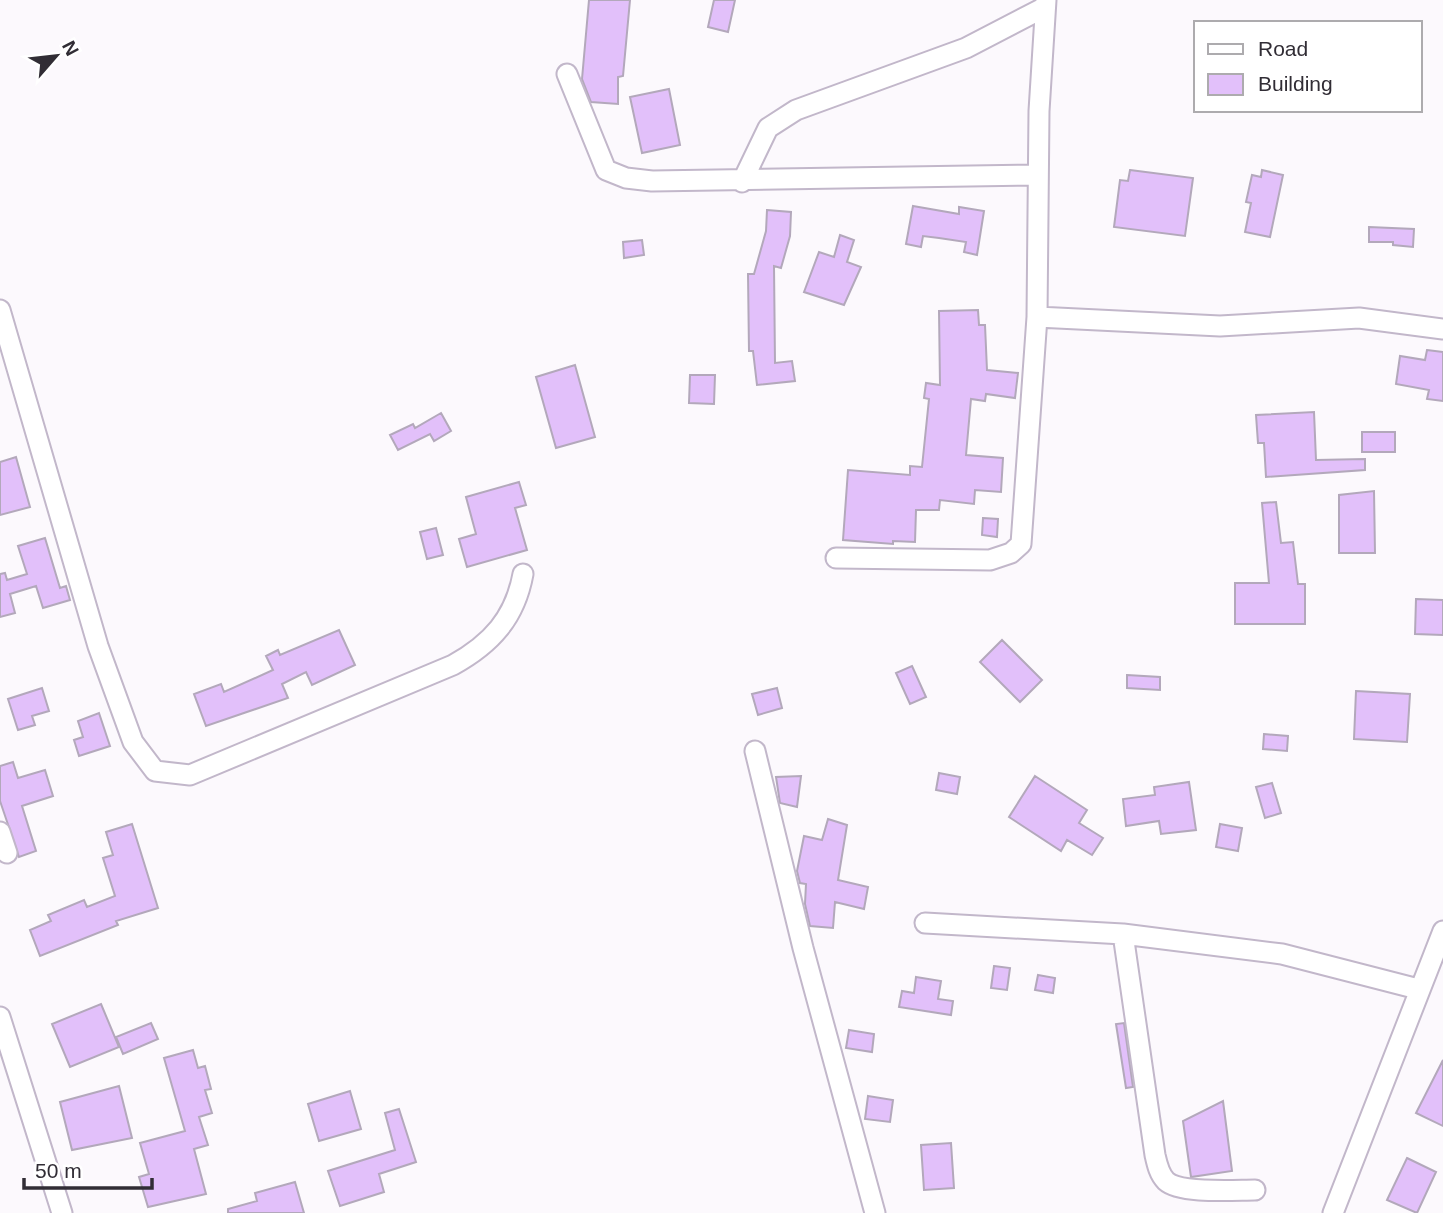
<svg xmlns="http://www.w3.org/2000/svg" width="1443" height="1213" viewBox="0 0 1443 1213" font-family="Helvetica,sans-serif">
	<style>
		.building { fill: #e2c0fa; stroke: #b3a8bb; stroke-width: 2 }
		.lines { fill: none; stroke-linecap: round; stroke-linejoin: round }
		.minor-casing { stroke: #c2b7ca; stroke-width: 23 }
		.minor { stroke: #fff; stroke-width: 19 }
	</style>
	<rect width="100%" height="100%" fill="#fcf9fd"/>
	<path class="building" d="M589 0H630L623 76 618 77V104L591 102 582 79Z
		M714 0H735L728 32 708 27Z
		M669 89 680 145 642 153 630 97Z
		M1130 170 1193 178 1185 236 1114 227 1120 180 1128 181Z
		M1262 170 1283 175 1270 237 1245 232 1251 203 1246 202 1252 175 1261 177Z
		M913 206 959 214V207L984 211 977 255 964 252 966 242 939 238 923 236 921 247 906 244Z
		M767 210 791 212 790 236 781 268 774 266 775 363 792 361 795 381 757 385 753 351H749L748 274H754L766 231Z
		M1369 227 1414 229 1413 247 1393 245V242H1369Z
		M840 235 854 240 847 262 861 267 844 305 804 292 819 252 834 257Z
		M642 240 644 255 624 258 623 242Z
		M978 310 979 325H985L987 370 1018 373 1015 398 986 394 985 401 971 399 966 455 1003 458 1001 492 975 490 974 504 940 500 939 510H916L915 542 893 541V544L843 540 848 470 910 475V466L922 467 929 399 924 398 926 383 940 385 939 311Z
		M1427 350 1443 352V401L1427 399 1429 390 1396 384 1400 356 1425 360Z
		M575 365 595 437 556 448 536 377Z
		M690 375H715L714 404 689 403Z
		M1314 412 1316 460 1365 459V470L1266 477 1264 443H1258L1256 415Z
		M441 413 451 431 434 441 430 434 398 450 390 435 413 424 415 428Z
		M1362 432H1395V452H1362Z
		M16 457 30 507 0 515V462Z
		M519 482 526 505 515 508 527 550 467 567 459 539 476 534 466 497Z
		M1374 491 1375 553H1339V495Z
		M1276 502 1281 543 1293 542 1298 584H1305V624H1235V583H1269L1262 503Z
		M983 518 998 519 997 537 982 535Z
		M436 528 443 555 427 559 420 532Z
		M45 538 60 588 66 586 70 600 43 608 36 586 10 594 15 613 0 617V574L5 573 7 580 27 574 18 546Z
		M1416 599 1443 600V635L1415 634Z
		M339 630 355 665 312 685 306 672 282 684 288 698 206 726 194 694 221 684 224 692 273 670 266 656 278 650 280 655Z
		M1002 640 1042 680 1020 702 980 662Z
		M912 666 926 697 910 704 896 673Z
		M1127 675 1160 677V690L1127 688Z
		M42 688 49 711 32 716 35 725 18 730 8 699Z
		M777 688 782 708 758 715 752 694Z
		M1356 691 1410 694 1407 742 1354 739Z
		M99 713 110 746 79 756 74 740 83 737 78 721Z
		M1264 734 1288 736 1287 751 1263 749Z
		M13 762 18 778 45 770 53 796 22 806 36 851 19 857 0 801V766Z
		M939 773 960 777 957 794 936 790Z
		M801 776 797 807 780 803 776 777Z
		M1035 776 1087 810 1079 823 1103 838 1092 855 1067 840 1061 851 1009 817Z
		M1189 782 1196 830 1161 834 1159 821 1126 826 1123 799 1155 795 1154 787Z
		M1272 783 1281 813 1265 818 1256 787Z
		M828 819 847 825 838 880 868 887 864 909 835 902 833 928 810 926 805 904 806 884 800 883 797 871 804 836 822 840Z
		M132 824 158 908 116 921 118 925 40 956 30 930 51 921 48 915 84 900 87 907 115 896 103 858 113 855 106 832Z
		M1220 824 1242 828 1238 851 1216 847Z
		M994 966 1010 968 1007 990 991 988Z
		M1038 975 1055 978 1053 993 1035 990Z
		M916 977 941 981 938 999 953 1001 951 1015 899 1007 902 991 914 993Z
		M101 1004 119 1047 70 1067 52 1024Z
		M151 1023 158 1039 123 1054 116 1037Z
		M1124 1023 1133 1087 1126 1088 1116 1024Z
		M849 1030 874 1034 872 1052 846 1048Z
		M193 1050 198 1068 205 1066 211 1089 205 1090 212 1113 199 1117 208 1145 194 1149 206 1194 148 1207 139 1177 149 1174 140 1143 185 1131 164 1058Z
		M1443 1060V1126L1416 1113Z
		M119 1086 132 1138 72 1150 60 1102Z
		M350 1091 361 1129 319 1141 308 1104Z
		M868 1096 893 1100 890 1122 865 1119Z
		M1223 1101 1232 1171 1191 1177 1183 1121Z
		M399 1109 416 1162 379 1174 384 1192 340 1206 328 1171 395 1150 385 1113Z
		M951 1143 954 1188 924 1190 921 1145Z
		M1407 1158 1436 1172 1417 1213 1387 1200Z
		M295 1182 304 1213H228V1209L257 1201 255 1193Z"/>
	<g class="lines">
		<defs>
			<path id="minor" d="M1046 0 1039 111 1037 317 1220 326 1359 318 1443 329
				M567 74 606 170 626 178 652 181 1038 175
				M742 182 768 128 796 110 966 48 1045 7
				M0 310 98 646 133 742 155 771 190 775 453 665C491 644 515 618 523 574
				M836 558 990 560 1011 553 1021 544 1037 317
				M755 751 803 948 875 1213
				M0 832 7 853
				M925 923 1123 934
				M0 1017 62 1213
				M1255 1190C1234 1190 1180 1194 1166 1181 1159 1174 1157 1164 1155 1155L1123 934 1282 954 1418 989
				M1333 1213 1443 931"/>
		</defs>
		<use href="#minor" class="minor-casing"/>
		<use href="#minor" class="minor"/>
	</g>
	<rect x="1194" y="21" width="228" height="91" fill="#ffffff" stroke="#adabae" stroke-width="2"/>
	<rect x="1208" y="44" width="35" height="10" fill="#ffffff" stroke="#adabae" stroke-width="2"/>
	<text x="1258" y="56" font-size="21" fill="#312d35">Road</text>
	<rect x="1208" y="74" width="35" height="21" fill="#e2c0fa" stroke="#adabae" stroke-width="2"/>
	<text x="1258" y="91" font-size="21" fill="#312d35">Building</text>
	<g transform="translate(56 56) rotate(62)" stroke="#ffffff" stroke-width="5" paint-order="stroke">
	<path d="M0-5L12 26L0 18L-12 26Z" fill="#312d35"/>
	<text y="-10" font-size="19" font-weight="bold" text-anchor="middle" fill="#312d35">N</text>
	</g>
	<path d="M24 1178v10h128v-10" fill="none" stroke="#312d35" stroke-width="3.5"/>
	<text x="35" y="1178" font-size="21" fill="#312d35" stroke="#ffffff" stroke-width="5" paint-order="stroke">50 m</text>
</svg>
